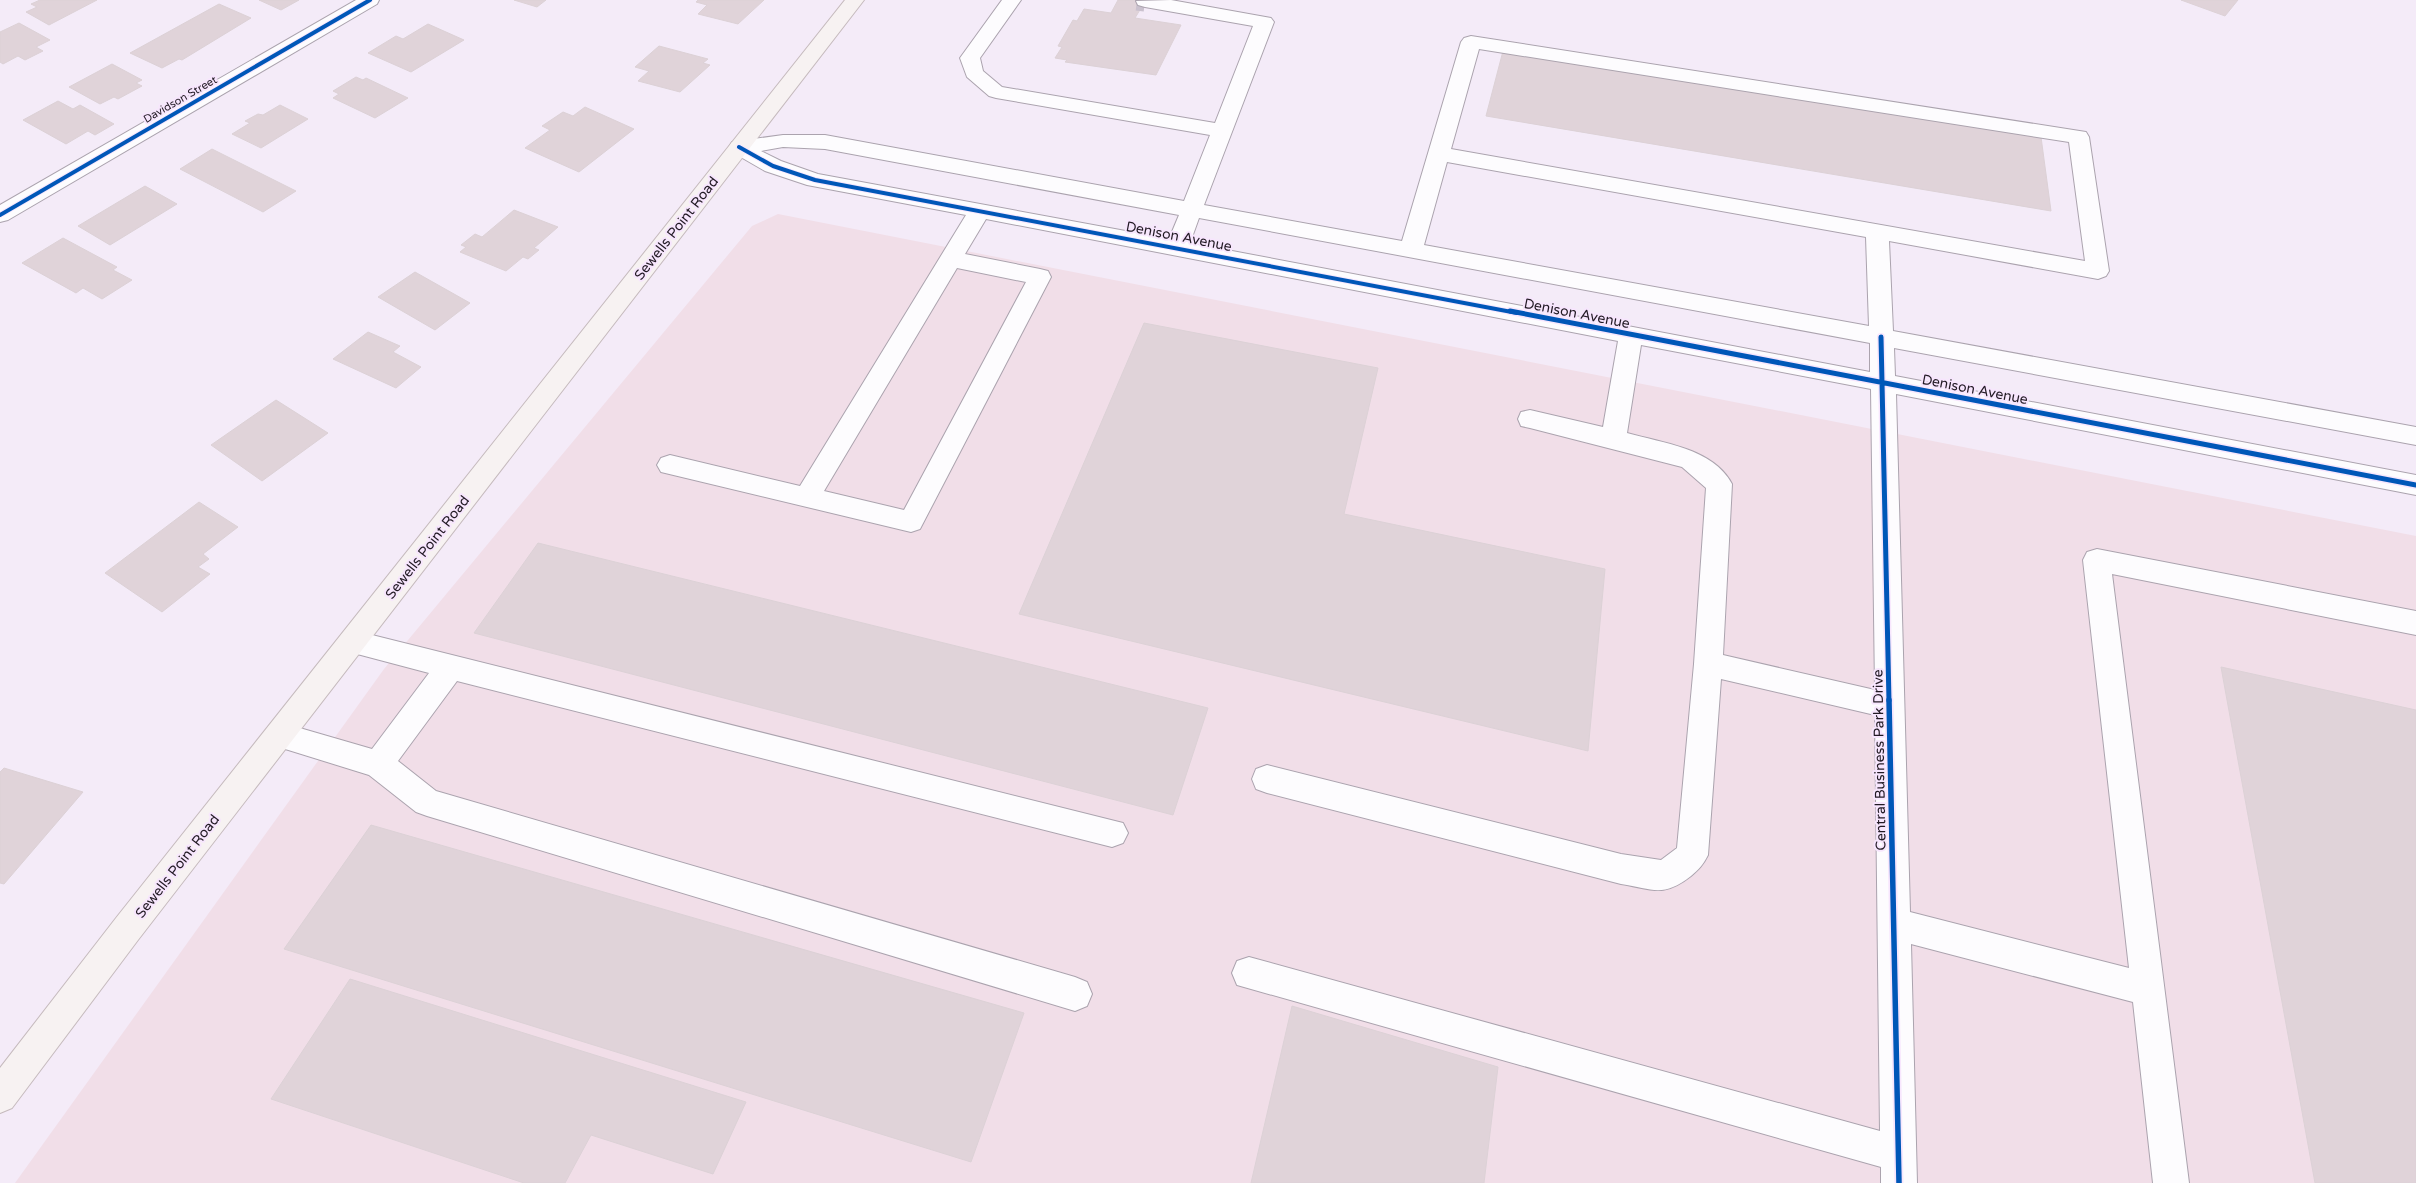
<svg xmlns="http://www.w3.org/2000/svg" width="2416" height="1183" viewBox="0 0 2416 1183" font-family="'Varela Round',sans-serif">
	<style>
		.commercial { fill: #f1dee8 }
		.building { fill: #e0d3d9; stroke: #dcd1d6 }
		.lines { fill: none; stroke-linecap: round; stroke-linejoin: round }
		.minor-tunnel { stroke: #cac1ce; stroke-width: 21; stroke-dasharray: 21 11; stroke-linecap: butt }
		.minor-casing { stroke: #aba3ae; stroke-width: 2 }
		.major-casing { stroke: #c5babd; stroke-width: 2 }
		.minor { fill: #fdfcfe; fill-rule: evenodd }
		.major { fill: #f7f2f2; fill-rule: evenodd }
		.cycleway-far2-casing { stroke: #f7e6fd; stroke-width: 6 }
		.cycleway-far1-casing { stroke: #f7e6fd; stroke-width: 8 }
		.cycleway-casing { stroke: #f7e6fd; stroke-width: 9 }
		.cycleway-far2 { stroke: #0057b8; stroke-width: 4 }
		.cycleway-far1 { stroke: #0057b8; stroke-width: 5 }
		.cycleway { stroke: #0057b8; stroke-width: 5.5 }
		.labels { text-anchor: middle; stroke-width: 4; stroke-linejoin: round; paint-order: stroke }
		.far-street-label { font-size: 11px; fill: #221a24; stroke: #f7e6fd }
		.street-label { font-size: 14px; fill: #221a24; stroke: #f7e6fd }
	</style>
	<rect width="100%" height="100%" fill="#f4ebf8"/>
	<path class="commercial" d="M778 214 2416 536V1183H15L384 669 752 226Z"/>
	<path class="building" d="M40 0H97L49 25 26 12 37 7 31 4Z
		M259 0H299L281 10Z
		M514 0H546L537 7Z
		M698 0H764L738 24 698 14 707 5 696 2Z
		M1118 0H1146L1135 18 1181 25 1156 75 1065 62 1067 60 1055 58 1062 47 1058 46 1073 20 1077 21 1084 9 1111 13Z
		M2181 0H2238L2225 16Z
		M219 4 251 18 182 60 179 59 162 68 130 53Z
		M19 23 50 40 36 47 43 51 25 60 18 56 3 64 0 62V32Z
		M428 24 464 40 411 72 368 53 396 36 403 39Z
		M659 46 708 59 703 63 710 65 680 92 638 81 649 71 635 67Z
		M1503 51 2041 137 2051 211 1486 116Z
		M112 64 142 80 136 83 142 86 118 99 114 97 100 104 69 87Z
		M356 77 363 80 366 78 408 98 375 118 333 98 339 94 333 91Z
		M58 101 73 109 80 105 114 124 95 135 88 131 66 144 23 120Z
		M280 105 308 119 261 148 232 134 250 123 245 121 258 114 263 115Z
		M585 107 634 129 579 172 525 148 550 130 542 126 563 112 573 116Z
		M212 149 296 191 263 212 180 169Z
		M145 186 177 204 110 245 78 226Z
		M514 210 558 227 534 248 539 250 528 259 523 257 506 271 460 252 466 247 461 245 475 234 482 237Z
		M63 238 117 267 113 270 132 280 102 299 83 288 76 293 22 263Z
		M415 272 470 303 435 330 378 297Z
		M1144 323 1378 368 1344 514 1605 569 1588 751 1019 614Z
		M368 332 400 346 393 352 421 367 396 388 333 359Z
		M276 400 328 433 262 481 211 445Z
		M199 502 238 527 203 554 209 559 198 567 210 574 162 612 105 573Z
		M538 543 1208 708 1173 815 474 633Z
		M2221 667 2416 710V1183H2315Z
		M4 768 83 792 4 884 0 883V772Z
		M371 825 1024 1013 971 1162 284 949Z
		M350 979 746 1102 713 1174 591 1135 565 1183H524L271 1099Z
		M1292 1006 1498 1067 1484 1183H1251Z"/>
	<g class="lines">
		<path class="minor-tunnel" d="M1137 0 1145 1"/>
		<defs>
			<path id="minor" d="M356 0H379L377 4 8 220 0 222V205Z
				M1002 0H1021L980 58 983 71 1002 87 1215 123 1253 26 1145 7 1138 5 1136 1 1171 0 1271 18 1274 22 1204 205 1402 241 1461 42 1464 38 1471 36 2086 132 2089 137 2109 271 2106 276 2098 279 1889 241 1893 331 2416 427V445L1894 348 1895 376 2416 475V495L1896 394 1910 912 2129 968 2083 560 2087 552 2097 549 2416 611V635L2112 574 2189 1183H2153L2133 1002 1911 944 1917 1183H1881V1167L1237 985 1232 973 1237 961 1249 957 1880 1131 1875 715 1721 679 1708 855C1703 865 1699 869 1691 876 1663 898 1653 889 1621 884L1267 793 1256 789 1252 779 1256 769 1267 765 1621 854 1661 860 1677 848 1694 664 1706 488 1682 467 1530 428 1521 426 1518 419 1521 412 1530 410 1603 427 1618 341 986 219 965 254 1040 269 1048 271 1051 277 920 529 911 532 661 472 657 465 661 458 670 455 800 486 966 215 807 185 765 171 732 152 729 147 732 142 783 135H825L1184 201 1210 135 996 98 989 96 967 77 960 58ZM1479 49 2069 142 2085 261 1451 149ZM783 147 825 149 1179 215 1169 239 818 174 781 161 761 151ZM1447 162 1866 237 1869 326 1424 245ZM1199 218 1870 343V372L1190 243ZM957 268 1026 282 904 510 824 491ZM1641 345 1871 389 1875 690 1723 655 1732 484C1713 448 1662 443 1627 433Z
				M352 630 1123 823 1128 833 1123 843 1112 847 457 681 398 761 436 791 1075 977 1087 982 1092 994 1087 1006 1075 1011 427 816 416 812 369 775 269 744 264 735 269 726 279 722 372 749 429 673 342 650 338 642 342 634Z"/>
			<path id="major" d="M845 0H864L138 940 12 1108 0 1113V1068L116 918Z"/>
		</defs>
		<use href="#minor" class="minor-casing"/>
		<use href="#major" class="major-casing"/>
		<use href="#minor" class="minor"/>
		<use href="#major" class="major"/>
		<defs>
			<path id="cycleway-far2" d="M739 147 773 166 815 180 1517 313
				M0 215 370 0"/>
			<path id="cycleway-far1" d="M1510 311 2416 485
				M1881 337 1889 701"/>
			<path id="cycleway" d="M1889 700 1899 1183"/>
		</defs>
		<use href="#cycleway-far2" class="cycleway-far2-casing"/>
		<use href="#cycleway-far1" class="cycleway-far1-casing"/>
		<use href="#cycleway" class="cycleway-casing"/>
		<use href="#cycleway-far2" class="cycleway-far2"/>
		<use href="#cycleway-far1" class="cycleway-far1"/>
		<use href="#cycleway" class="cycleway"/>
	</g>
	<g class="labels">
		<g class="far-street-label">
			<text transform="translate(180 99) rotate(-30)" y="4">Davidson Street</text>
		</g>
		<g class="street-label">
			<text transform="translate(676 228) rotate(-52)" y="5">Sewells Point Road</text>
			<text transform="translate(1179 236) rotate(11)" y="5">Denison Avenue</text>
			<text transform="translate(1577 313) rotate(11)" y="5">Denison Avenue</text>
			<text transform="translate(1975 389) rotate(11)" y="5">Denison Avenue</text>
			<text transform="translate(427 547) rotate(-52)" y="5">Sewells Point Road</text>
			<text transform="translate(1879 760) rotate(-91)" y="5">Central Business Park Drive</text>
			<text transform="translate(177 866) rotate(-52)" y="5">Sewells Point Road</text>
		</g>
	</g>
</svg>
